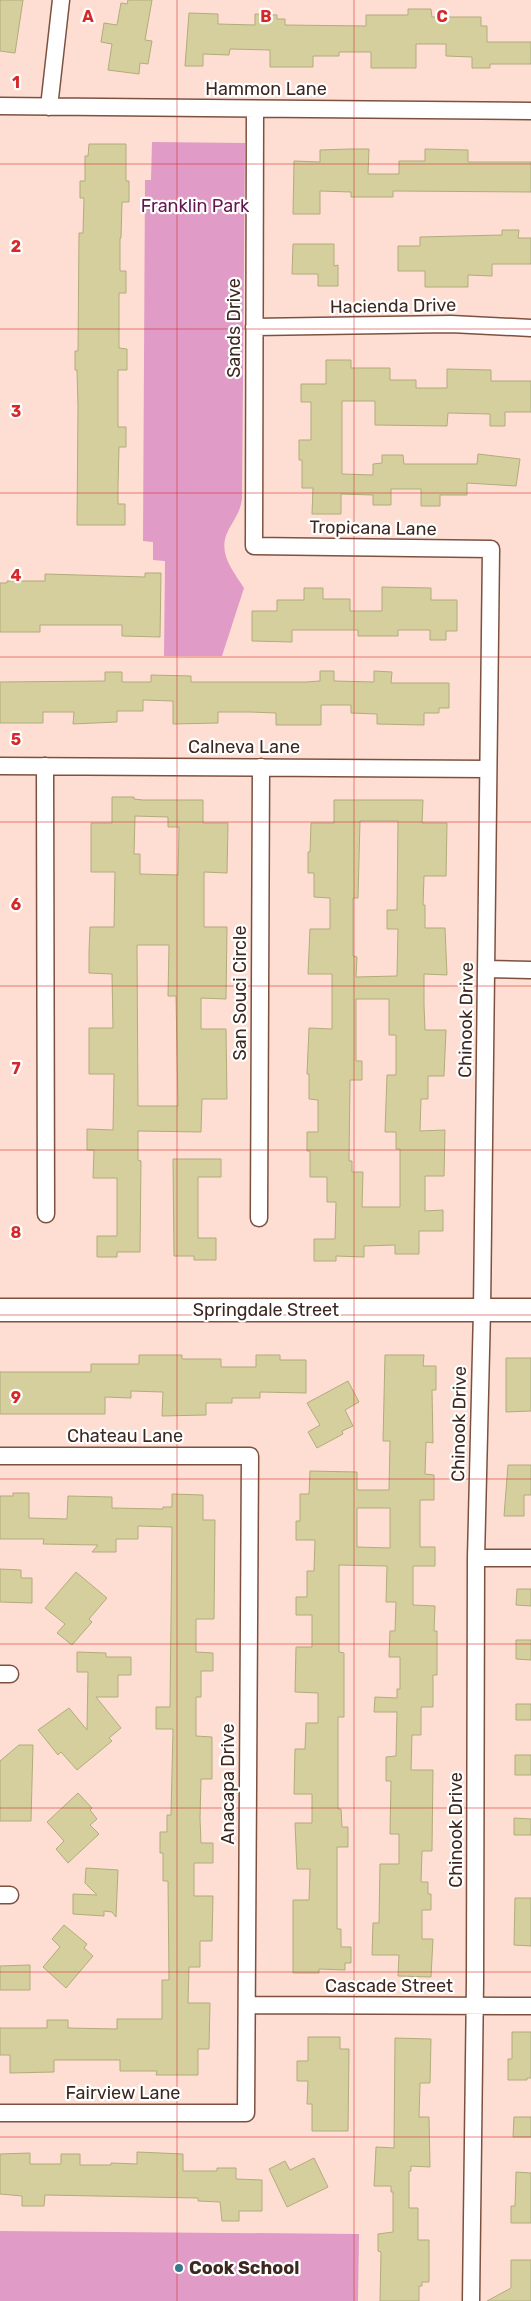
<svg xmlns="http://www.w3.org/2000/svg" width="531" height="2301" viewBox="0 0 531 2301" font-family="Rubik,sans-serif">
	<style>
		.green { fill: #e09bc6 }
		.building { fill: #d4cf9d; stroke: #b2ac7c; fill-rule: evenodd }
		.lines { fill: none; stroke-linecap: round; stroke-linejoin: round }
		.minor-casing { stroke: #7d5140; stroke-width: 19 }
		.secondary-casing { stroke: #7d5140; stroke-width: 25 }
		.minor { stroke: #fff; stroke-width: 16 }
		.secondary { stroke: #fff; stroke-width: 22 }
		.grid { fill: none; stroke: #d62828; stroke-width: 1; stroke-opacity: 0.55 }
		.poi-dot { fill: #38788c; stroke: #fff; stroke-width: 2 }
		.labels { text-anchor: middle; stroke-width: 4.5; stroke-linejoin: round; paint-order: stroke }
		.street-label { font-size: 18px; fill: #3c2820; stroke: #fff }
		.park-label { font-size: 18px; fill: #66164f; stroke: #fff }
		.poi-label { font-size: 18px; font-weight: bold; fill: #3c2820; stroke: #fff; text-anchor: start }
		.grid-label { font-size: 16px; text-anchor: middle; font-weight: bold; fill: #d62828; stroke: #fff; stroke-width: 4.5; stroke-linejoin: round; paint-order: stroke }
	</style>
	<rect width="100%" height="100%" fill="#feded2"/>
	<path class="green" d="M152 142 245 143 242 499C240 513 234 519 228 531 217 553 233 570 244 588L222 656H164L165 561 153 560V542L143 541 145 180H151Z
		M0 2231 359 2234 358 2301H0Z"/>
	<path class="building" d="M0 0H23L15 53 0 51Z
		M128 0H152L145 40 152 41 148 64 140 63 139 74 108 70 112 44 101 42 104 23 117 25 121 3 127 4Z
		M408 9H431L432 17H481V26H487V42H531V64H490V68H472V57L446 56V44H416V68H371V52H339V56H313V67H270V50L230 49 229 55 203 54V66H185L189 13 218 14V24L255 25V14L277 15V19H285V25L366 26V15H408Z
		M89 144H126V181H129V202H122L121 238H120V271H126V293H119V348L127 349V370H118V427H126V447H119L118 485V504H125V525H77L78 407 77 370H75V351H78L79 233H83L84 198H80V181H85V156H88Z
		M349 149H369L368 174H399V161H425V149L468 150V162H531V192L393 191V197H351V192L320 191V214H293L294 161 320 162V150Z
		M502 230H519L518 238H531V264H492V276L468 275V287H425V271H398V246H420V237L502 235Z
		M293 244H334V266L338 265V286H318V274H292Z
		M326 360H351V368H390V380H416V388H447V369L491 370V381H531V412H505V426H490V414L448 413 447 426 375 425V401H342V474L373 475V464L382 463V455H403L404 464H477L478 454 520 459 516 486 467 483V495H440V506H421V489H391V505H373V495L341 494V514H312L313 488H302V460H299V440H311V402H301V384H326Z
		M145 573H161L160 637 122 636V625H40V632H0V583H7V581H45V574L145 577Z
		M382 587 431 588V600H457V631H446V640H430V630H398V636H358V630H292V642L252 641V611H277V600H304V588H323V599H350V611H382Z
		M320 671H334V681L374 682V671L392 672 391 683H449V708H439V713H424V725L377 724V714L351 713V705H321V725H276V713L250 712H218V723L173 724V701L143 700V711H117V722L73 724 74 712H43V723H0V682L105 681V672H122V682H151V675L191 676V682H306L320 681Z
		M112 797H134V799L143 800H203V823H228L227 873 204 872V927H227L226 999 201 998V1029H226L227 1099H202L201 1132 138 1131V1160L141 1161 140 1252H117V1257H97V1236H117V1178H93L94 1150H87V1129L113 1130 114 1074H89V1028H113L112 974 89 973V952L90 927H114L115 872H91V823H112ZM135 816 168 817V827H179L178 875 140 874V854H134ZM137 945H169L168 996H176L178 1106H138Z
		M334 800H423L422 823H447L446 876H424L423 905H425V928H445L447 975 424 974V1005L425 1030H446L444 1076H428V1099H421L420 1131 445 1130 444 1176H425V1211L443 1210V1231H419V1254H395V1245L364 1246V1257L336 1256V1261H314V1239H335L336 1202H327V1177H310V1151H307V1132H318V1100L309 1099V1074H307L309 1028 332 1029V974H308L310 929H330V898L314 897V873H308V852H310L311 823H334ZM360 821H398L397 910H387V929H398L397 976 356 977 357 957 353 956V898H358ZM356 999H389V1035H396V1075H387L385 1132H396V1149H400V1207H362L363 1172H352V1161H349L350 1080H362V1061H356Z
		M173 1159H221V1177H198V1238H216V1260H194V1256H174Z
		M139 1355H182V1359H221V1367H256V1355H280V1360H306V1393L260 1392V1398H232V1403H206V1415L162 1416 163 1392 131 1391V1398L105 1397V1414H0V1372H91V1364H139Z
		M385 1355H424L423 1366H436V1390H432L433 1443 426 1442 425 1474 434 1475V1500H420V1547H435V1566H413V1605L435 1606 434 1631H437V1675H433V1707H421V1735H412L411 1770H433L432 1851H422L421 1882H428V1894H431V1910H422V1939H433L431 1977 398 1976 399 1955H372L373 1923H379L380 1864H399V1834H390L391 1781H386V1757L396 1756 397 1712H374L375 1697 397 1698V1689H400V1657H389L390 1631H395L396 1602H386L387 1566 339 1565V1652L344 1653V1717H338V1809H341L342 1827H348V1847H337V1929H341V1947H351V1963H345V1970L319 1969V1973H293V1900H309L310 1869H297L295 1823H312V1794H294L295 1749H305L306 1723H318V1693L295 1692 296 1647H312V1615H296V1597H307V1571H314L315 1540H296V1521H300V1494H309L310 1471 357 1472V1490H389L390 1441H383ZM357 1508H390V1548L357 1547Z
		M506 1358H531V1411L506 1412Z
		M348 1381 359 1402 345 1410 353 1426 342 1431 343 1434 317 1448 308 1432 320 1425 307 1403Z
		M508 1465H531V1495H524V1516H504Z
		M13 1493H29V1518L67 1519 68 1496 112 1497V1508L163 1509V1507H172V1494L203 1495V1520H215L214 1619H196V1652L213 1653V1671H201V1697H196V1736L212 1737V1779H201L200 1818 201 1843H213V1863H194V1896H213L212 1941H200V1967H189L188 2003H210L209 2049H198V2075H156L157 2071H120V2060H54V2072L10 2073V2055H0V2028H47V2020H68V2028L117 2029V2019H162V1980H169L168 1881H163V1853H160V1832H167V1815H171L173 1729H156V1707H170L172 1527 138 1526V1539H116V1552H92L98 1545 43 1544 44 1539H0V1496H13Z
		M0 1569 21 1570V1578H32V1603L0 1602Z
		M76 1572 107 1598 89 1619 92 1622 72 1645 57 1633 65 1624 45 1608Z
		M517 1589H531V1606L516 1605Z
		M516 1640H531V1660L516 1659Z
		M77 1652 106 1653V1657H131V1675H118V1697H96L121 1728 109 1738 112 1741 77 1770 61 1752 58 1755 38 1730 69 1708 87 1730 88 1672H77Z
		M516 1704H531V1720H516Z
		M19 1745H33L31 1821H0V1761Z
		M515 1755H531V1775H515Z
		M78 1793 92 1808 90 1810 97 1819 90 1825 99 1834 68 1863 56 1849 64 1841 47 1822Z
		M514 1818 531 1819V1835H514Z
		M86 1868 118 1870 116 1917 112 1912 104 1911V1916L73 1914V1894L97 1895 85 1883Z
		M515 1898H531V1946L514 1945Z
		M64 1925 87 1944 84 1948 93 1956 66 1988 43 1967 60 1947 52 1939Z
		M30 1965V1990H0V1966Z
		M512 2032H531V2078H527V2080H508V2059H512Z
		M308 2037H340V2049H349L348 2131H312V2104H307L308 2081H297V2061H308Z
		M395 2038 431 2039 430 2083H420L419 2117H429L430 2167 411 2166V2171H409V2208H418V2240H429V2282H422V2286H419V2301H380L381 2252 378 2251V2234L393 2232V2192H391V2186H374L375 2170 376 2147 394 2148Z
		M514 2117H531V2137H513Z
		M137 2152 183 2154V2171H217V2168H236V2179L262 2180V2211H239V2221H222L220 2202 198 2201V2198L45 2195 44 2206H22V2196L0 2194V2154L30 2153V2164H61V2154H80V2165H111V2163L137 2164Z
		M314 2158 328 2187 287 2207 269 2169 285 2161 290 2170Z
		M516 2172 531 2173V2223H511V2206H515Z
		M511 2260H531V2301H487L511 2288Z"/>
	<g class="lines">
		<defs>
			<path id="minor" d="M0 106 531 111
				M49 107 61 0
				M255 110 254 546 491 549 482 1310 476 1558 475 1982 471 2301
				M254 327 451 324 531 328
				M0 766 488 769
				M45 766 46 1214
				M486 969 531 970
				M259 1218 261 767
				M0 1456H250L246 2113H0
				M476 1558H531
				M0 1674H10
				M0 1895H10
				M247 2005 531 2006"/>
			<path id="secondary" d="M0 1310H531"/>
		</defs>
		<use href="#minor" class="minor-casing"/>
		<use href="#secondary" class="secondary-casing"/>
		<use href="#minor" class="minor"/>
		<use href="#secondary" class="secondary"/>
	</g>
	<path class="grid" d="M177 0V2301M354 0V2301M0 164H531M0 329H531M0 493H531M0 657H531M0 822H531M0 986H531M0 1150H531M0 1315H531M0 1479H531M0 1644H531M0 1808H531M0 1972H531M0 2137H531"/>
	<circle class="poi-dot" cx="179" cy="2268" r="5"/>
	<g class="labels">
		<g class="street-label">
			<text x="266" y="95">Hammon Lane</text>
			<text transform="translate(393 306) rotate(-1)" y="6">Hacienda Drive</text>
			<text transform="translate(234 328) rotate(-90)" y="6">Sands Drive</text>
			<text transform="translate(373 528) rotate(1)" y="6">Tropicana Lane</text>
			<text x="244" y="753">Calneva Lane</text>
			<text transform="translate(240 993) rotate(-90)" y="6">San Souci Circle</text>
			<text transform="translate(466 1020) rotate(-89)" y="6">Chinook Drive</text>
			<text x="266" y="1316">Springdale Street</text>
			<text transform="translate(459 1424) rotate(-89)" y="6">Chinook Drive</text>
			<text x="125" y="1442">Chateau Lane</text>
			<text transform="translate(228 1784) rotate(-90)" y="6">Anacapa Drive</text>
			<text transform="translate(456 1830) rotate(-90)" y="6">Chinook Drive</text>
			<text x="389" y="1992">Cascade Street</text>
			<text x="123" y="2099">Fairview Lane</text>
		</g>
		<g class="park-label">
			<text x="195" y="212">Franklin Park</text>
		</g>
		<g class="poi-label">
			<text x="189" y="2274">Cook School</text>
		</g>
	</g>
	<g class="grid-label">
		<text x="88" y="22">A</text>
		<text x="266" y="22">B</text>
		<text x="442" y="22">C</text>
		<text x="16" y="88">1</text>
		<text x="16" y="252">2</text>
		<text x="16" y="417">3</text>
		<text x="16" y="581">4</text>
		<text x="16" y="745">5</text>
		<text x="16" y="910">6</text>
		<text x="16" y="1074">7</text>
		<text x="16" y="1238">8</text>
		<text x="16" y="1403">9</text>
	</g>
</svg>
